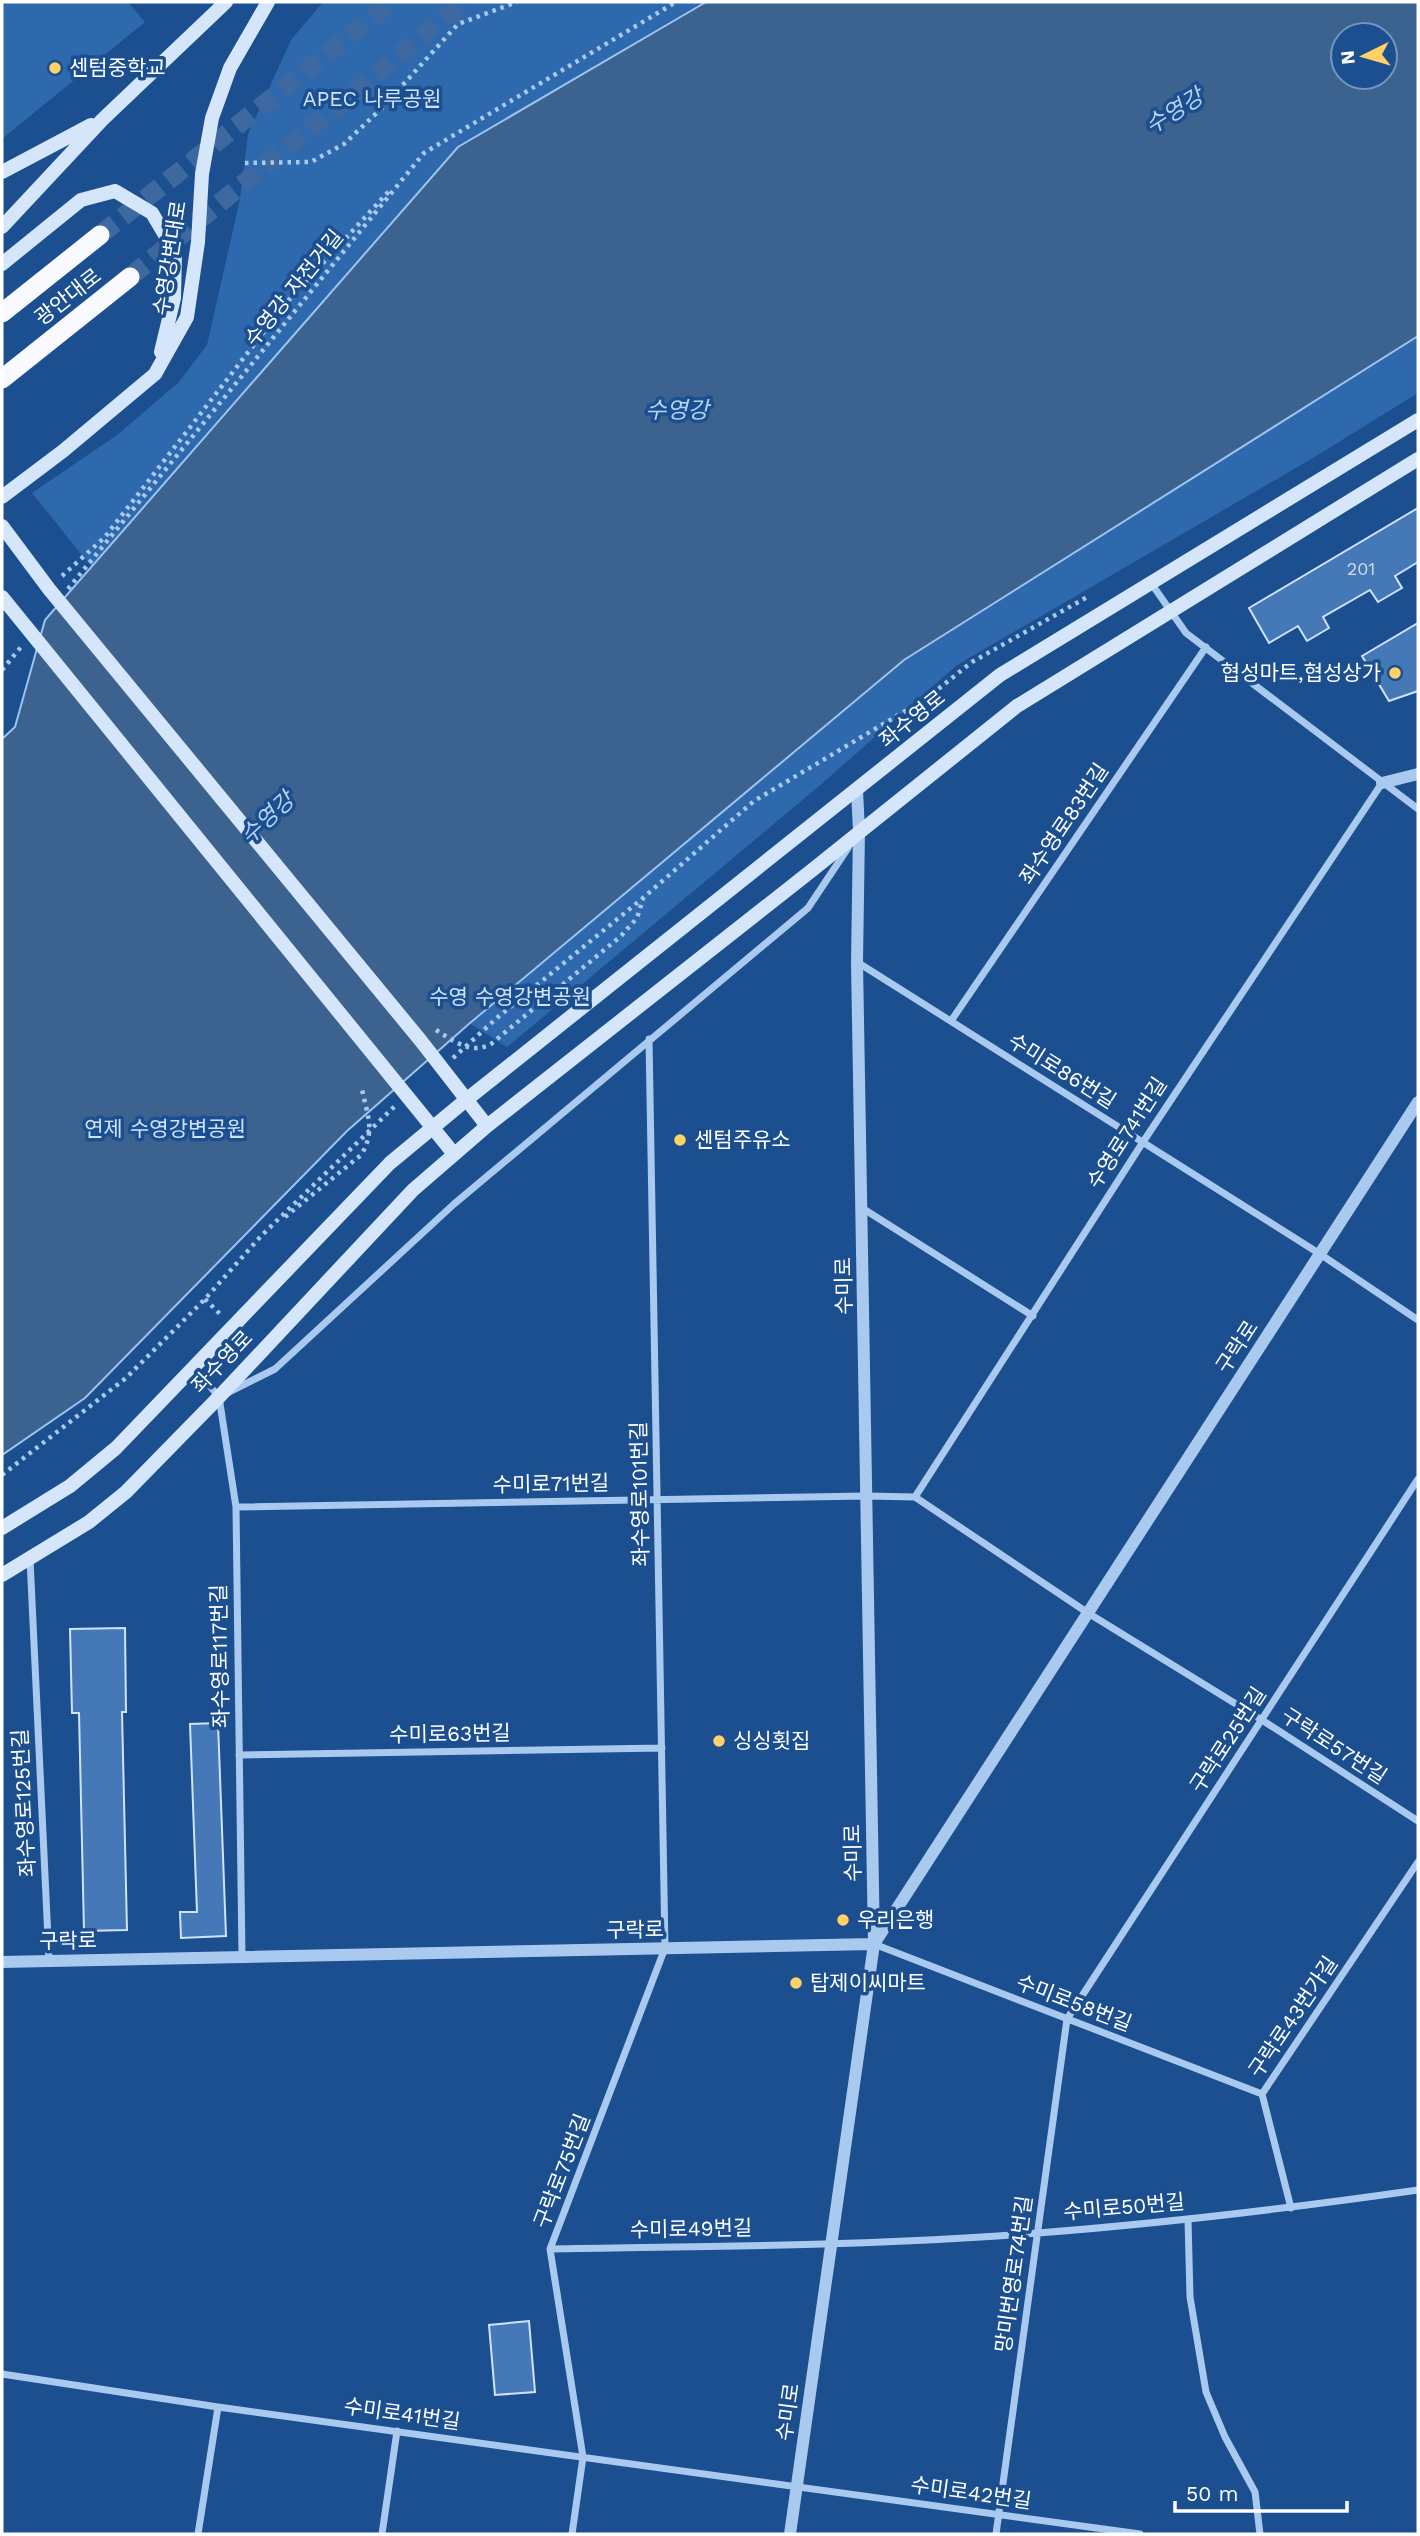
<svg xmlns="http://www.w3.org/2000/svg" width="1420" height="2536" viewBox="0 0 1420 2536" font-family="'Work Sans','Noto Sans KR',sans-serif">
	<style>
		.green { fill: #2e69ad }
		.water { fill: #3c6290; stroke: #9cc4f0; stroke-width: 2; fill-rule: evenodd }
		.building { fill: #4478b7; stroke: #cfe3fa; stroke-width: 2 }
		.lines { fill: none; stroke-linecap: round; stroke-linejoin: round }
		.trunk-tunnel { stroke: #3d69a0; stroke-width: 19; stroke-dasharray: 19 10; stroke-linecap: butt }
		.path { stroke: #a9c9ee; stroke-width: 4.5; stroke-dasharray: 3.5 5; stroke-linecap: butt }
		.minor { stroke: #a9c9ee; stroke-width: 7 }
		.tertiary { stroke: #a9c9ee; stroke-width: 12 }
		.secondary { stroke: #d6e6fa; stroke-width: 14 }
		.trunk { stroke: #f8faff; stroke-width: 19 }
		.poi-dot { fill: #ffd166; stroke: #1b4f8f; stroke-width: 2.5 }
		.labels { text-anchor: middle; stroke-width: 7; stroke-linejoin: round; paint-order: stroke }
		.number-label { font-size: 18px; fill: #d0dded }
		.poi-label { font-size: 21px; fill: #fff; stroke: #1b4f8f; text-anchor: start }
		.park-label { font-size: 21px; fill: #cfe3fa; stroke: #1b4f8f }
		.street-label { font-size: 21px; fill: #fff; stroke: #1b4f8f }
		.water-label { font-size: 23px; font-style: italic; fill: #b5d3f5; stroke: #1b4f8f }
	</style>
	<rect width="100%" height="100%" fill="#1b4f8f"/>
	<path class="green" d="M2 2H128L145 22 2 139Z
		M323 2H703L458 147 102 580 32 493 117 435 178 383 207 345 240 199 248 134 291 40Z
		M1418 315V393L1313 458 957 665 818 787 507 1047 439 1004 917 623Z"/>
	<path class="water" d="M706 2H1418V336L904 660 470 1023 347 1131 85 1398 2 1455V739L15 727 45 620 458 147ZM1343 35H1385V77H1343Z"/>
	<path class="building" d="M1418 508V562L1395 576 1402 588 1378 602 1370 590 1323 617 1329 628 1307 641 1298 626 1269 643 1249 608Z
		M1418 623V691L1389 701 1362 656Z
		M125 1628 126 1712H122L127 1930 84 1931 79 1713H72L70 1629Z
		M218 1723 226 1936 181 1938 180 1912H197L190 1724Z
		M529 2321 535 2392 495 2395 489 2325Z"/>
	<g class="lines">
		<path class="trunk-tunnel" d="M100 235 392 2
			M130 277 464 2"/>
		<path class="path" d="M245 163 311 162 344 144 382 108 458 24 517 2
			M62 576 105 537 287 302 391 189
			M68 589 424 153 676 2
			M2 670 21 647
			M436 1030C454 1041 471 1055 491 1044L621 936 637 918 643 899
			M453 1058 498 1017 643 898 754 801 927 698 972 662 1089 596
			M285 1217 361 1155C376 1131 367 1115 362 1089
			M205 1299 222 1316
			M2 1475 126 1378 205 1299 261 1236 395 1106"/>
		<path class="minor" d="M1151 583 1186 633 1418 809
			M857 962 1320 1254 1418 1320
			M951 1021 1206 647
			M862 1208 1033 1316
			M193 1366 219 1397 236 1507 242 1957
			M229 1392 275 1369 454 1204 808 908 848 848
			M915 1497 1088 1613 1262 1720 1418 1821
			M236 1507 866 1496 915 1497 1143 1142 1382 783
			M30 1559 49 1960
			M239 1755 662 1748
			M874 1944 1262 2094
			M1291 2208 1262 2094 1418 1862
			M1188 2219 1190 2297 1206 2392 1225 2437 1255 2492 1260 2534
			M550 2249C713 2246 876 2246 1038 2233 1166 2223 1292 2208 1418 2190
			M2 2374 218 2407 1140 2534
			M198 2534 218 2407
			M382 2534 397 2431
			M572 2534 583 2457 550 2249 665 1948 649 1039
			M996 2534 1067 2019 1418 1479"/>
		<path class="tertiary" d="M1382 783 1418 774
			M874 1944 1418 1102
			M2 1962 874 1944
			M790 2534 874 1944 857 962 859 831 857 790"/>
		<path class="secondary" d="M2 172 91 125
			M2 227 102 120 226 2
			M2 264 81 200 115 191 152 213 175 252 174 298 161 352
			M2 497 63 451 155 374 187 317 198 242 202 174 212 118 230 68 268 2
			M2 526 49 589 421 1041 487 1126
			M2 597 454 1154
			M2 1528 70 1486 116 1448 390 1163 466 1100 1000 675 1418 420
			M2 1575 89 1522 126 1492 219 1397 413 1190 487 1126 811 871 1017 706 1418 459"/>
		<path class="trunk" d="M2 313 100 235
			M2 379 130 277"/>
	</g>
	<g class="poi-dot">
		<circle cx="55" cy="68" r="7"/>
		<circle cx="1395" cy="673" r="7"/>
		<circle cx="680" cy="1140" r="7"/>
		<circle cx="719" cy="1741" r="7"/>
		<circle cx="843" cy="1920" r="7"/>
		<circle cx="796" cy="1983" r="7"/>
	</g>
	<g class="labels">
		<g class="number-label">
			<text x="1361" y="575">201</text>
		</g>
		<g class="poi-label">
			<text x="69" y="75">센텀중학교</text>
			<text x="1381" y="680" text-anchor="end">협성마트,협성상가</text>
			<text x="694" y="1147">센텀주유소</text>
			<text x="733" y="1748">싱싱횟집</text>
			<text x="857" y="1927">우리은행</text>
			<text x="810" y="1990">탑제이씨마트</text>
		</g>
		<g class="park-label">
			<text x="372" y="106">APEC 나루공원</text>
			<text x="510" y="1004">수영 수영강변공원</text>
			<text x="165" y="1136">연제 수영강변공원</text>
		</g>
		<g class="street-label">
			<text transform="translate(170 258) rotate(-81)" y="7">수영강변대로</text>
			<text transform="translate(294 288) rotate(-51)" y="7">수영강 자전거길</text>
			<text transform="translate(68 297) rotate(-38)" y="7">광안대로</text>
			<text transform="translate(912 719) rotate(-39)" y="7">좌수영로</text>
			<text transform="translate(1064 824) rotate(-56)" y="7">좌수영로83번길</text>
			<text transform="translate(1062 1071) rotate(32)" y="7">수미로86번길</text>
			<text transform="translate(1127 1133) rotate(-57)" y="7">수영로741번길</text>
			<text transform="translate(844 1286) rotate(-91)" y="7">수미로</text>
			<text transform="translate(1237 1347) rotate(-57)" y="7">구락로</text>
			<text transform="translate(222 1362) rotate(-46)" y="7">좌수영로</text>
			<text transform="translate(551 1484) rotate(-1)" y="7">수미로71번길</text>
			<text transform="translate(640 1494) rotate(-91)" y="7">좌수영로101번길</text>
			<text transform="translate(220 1656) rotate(-91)" y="7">좌수영로117번길</text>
			<text transform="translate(450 1734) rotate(-1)" y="7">수미로63번길</text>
			<text transform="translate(1228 1740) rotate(-57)" y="7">구락로25번길</text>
			<text transform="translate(1334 1746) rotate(33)" y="7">구락로57번길</text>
			<text transform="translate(24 1803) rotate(-93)" y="7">좌수영로125번길</text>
			<text transform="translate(853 1853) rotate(-91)" y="7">수미로</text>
			<text transform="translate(635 1930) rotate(-1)" y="7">구락로</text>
			<text transform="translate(68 1941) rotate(-1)" y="7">구락로</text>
			<text transform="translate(1074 2003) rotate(21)" y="7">수미로58번길</text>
			<text transform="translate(1293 2017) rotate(-56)" y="7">구락로43번가길</text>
			<text transform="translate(562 2171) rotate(-69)" y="7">구락로75번길</text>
			<text transform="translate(1124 2207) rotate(-5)" y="7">수미로50번길</text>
			<text transform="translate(691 2229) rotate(-1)" y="7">수미로49번길</text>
			<text transform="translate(1014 2274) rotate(-82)" y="7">망미번영로74번길</text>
			<text transform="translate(788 2412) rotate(-82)" y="7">수미로</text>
			<text transform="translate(402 2414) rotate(8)" y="7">수미로41번길</text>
			<text transform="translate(971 2493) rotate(8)" y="7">수미로42번길</text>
		</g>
		<g class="water-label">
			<text transform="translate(1174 111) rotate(-32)" y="8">수영강</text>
			<text x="677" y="418">수영강</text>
			<text transform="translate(267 818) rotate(-43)" y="8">수영강</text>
		</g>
	</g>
	<rect width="1420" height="2536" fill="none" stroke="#ffffff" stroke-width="7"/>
	<g transform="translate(1364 56) rotate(265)"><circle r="33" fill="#1b4f8f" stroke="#7695bc" stroke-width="2"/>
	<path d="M0-5L12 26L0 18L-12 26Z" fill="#ffd166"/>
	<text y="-10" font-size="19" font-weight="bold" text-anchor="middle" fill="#ffffff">N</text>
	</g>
	<path d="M1175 2501v10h172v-10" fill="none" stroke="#ffffff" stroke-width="3.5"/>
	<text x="1186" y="2501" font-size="21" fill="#ffffff" stroke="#1b4f8f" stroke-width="5" paint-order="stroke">50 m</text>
</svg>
